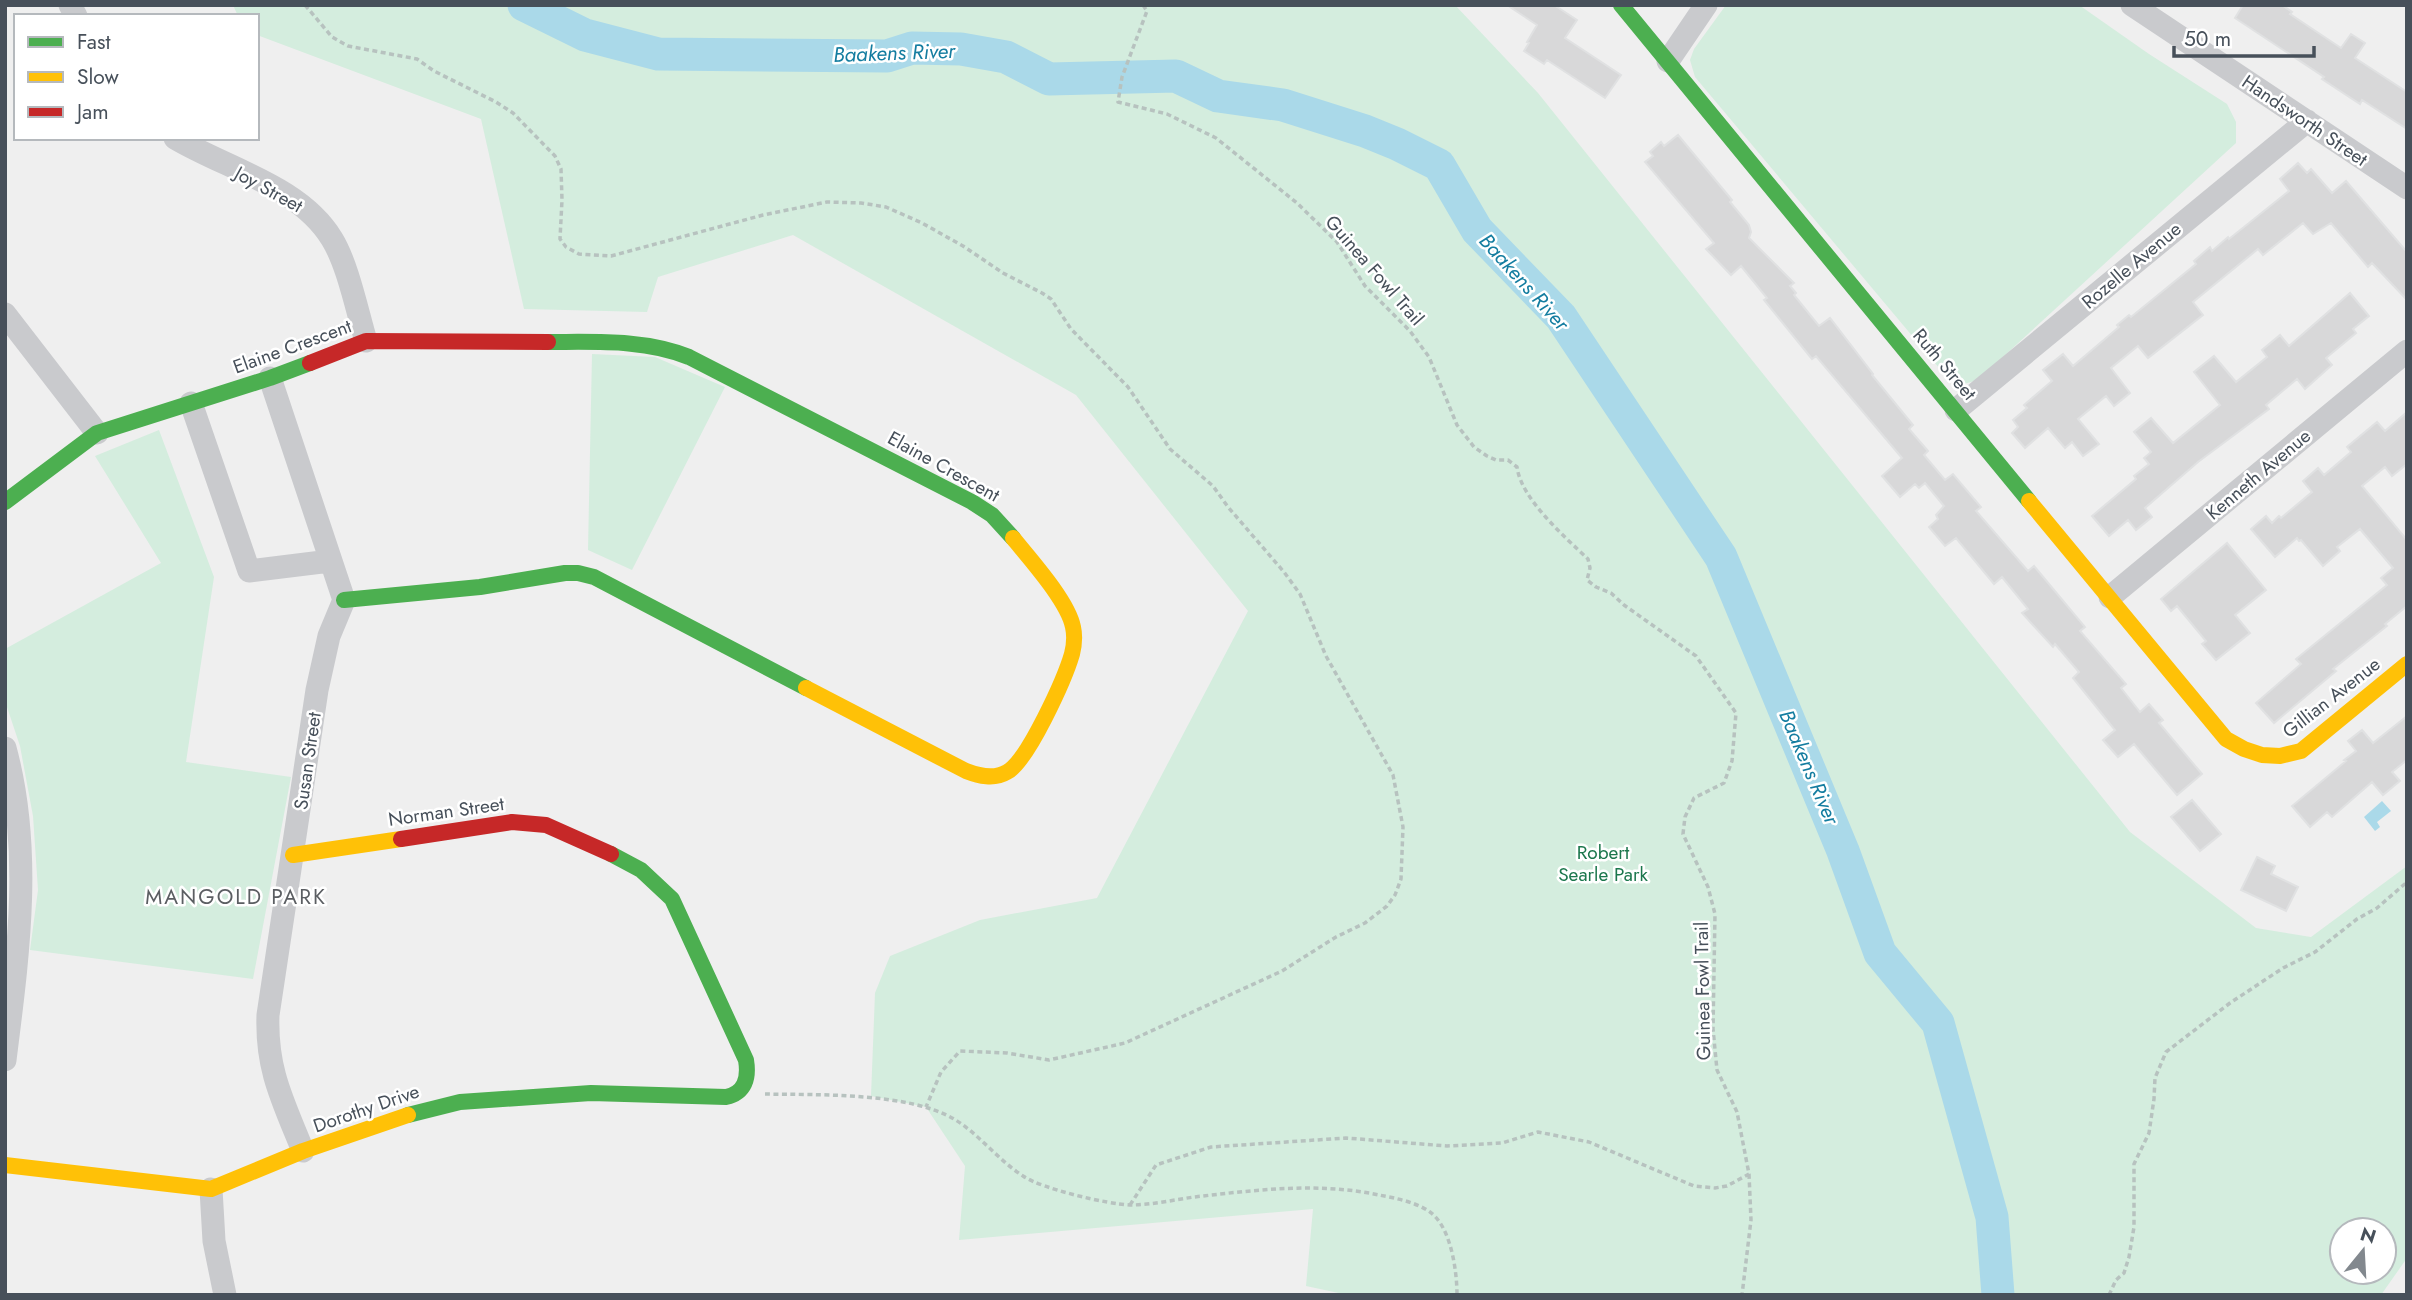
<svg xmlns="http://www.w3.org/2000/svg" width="2412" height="1300" viewBox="0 0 2412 1300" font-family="Jost,sans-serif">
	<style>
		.green { fill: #d4edde; fill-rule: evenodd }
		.water { fill: #aad9e9 }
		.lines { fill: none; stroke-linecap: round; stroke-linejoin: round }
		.river { stroke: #aad9e9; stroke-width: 33 }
		.building { fill: #d8d8d9; stroke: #e0e1e2; stroke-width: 2 }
		.path { stroke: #b7c2bf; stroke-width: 3.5; stroke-dasharray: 5 3.5; stroke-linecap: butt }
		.street { stroke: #c9cacd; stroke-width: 23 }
		.fast { stroke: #4caf50; stroke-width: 16 }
		.slow { stroke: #ffc107; stroke-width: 16 }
		.jam { stroke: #c62828; stroke-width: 16 }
		.labels { text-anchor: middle; stroke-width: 5; stroke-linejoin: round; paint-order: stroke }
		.street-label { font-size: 19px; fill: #47505a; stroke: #fff }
		.park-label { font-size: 19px; fill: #1c774d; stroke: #fff }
		.water-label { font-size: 21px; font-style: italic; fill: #147da0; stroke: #fff }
		.neighbourhood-label { font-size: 21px; letter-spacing: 2px; fill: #5b5e62; stroke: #fff }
	</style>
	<rect width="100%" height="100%" fill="#efefef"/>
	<path class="green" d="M233 5H1455L1538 93 2130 832 2256 928 2311 937 2407 866V1258L2381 1295H1348L1306 1286 1313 1209 959 1240 965 1166 926 1107 871 1096 875 993 890 956 980 920 1097 898 1248 611 1076 395 793 235 658 277 647 312 524 309 481 119 257 35V16H238ZM2384 1230V1272H2342V1230Z
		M1726 5H2079L2149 54 2227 104 2236 122V143L1979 379C1968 384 1961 385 1950 381L1695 77 1690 60 1694 49Z
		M592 354 655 357 725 387 632 570 588 550Z
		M159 430 214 577 186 762 291 777 253 979 30 950 38 890 33 816 20 746 5 701V649L161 563 95 456Z"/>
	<path class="water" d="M2382 801 2391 811 2377 822 2380 827 2375 831 2364 817Z"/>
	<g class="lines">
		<path class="river" d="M524 5 585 35 658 54 887 56 912 48 961 49 1006 57 1049 79 1176 76 1218 96 1283 105 1365 131 1397 144 1439 165 1477 230 1561 317 1721 557 1843 851 1880 953 1938 1023 1992 1217 1998 1295"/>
	</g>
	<path class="building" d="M1507 5H1554L1577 20 1565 38 1621 75 1605 98 1547 60 1544 64 1524 51 1529 43 1527 42 1537 25Z
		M2243 5H2282L2292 12 2290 14 2341 48 2351 34 2365 43 2355 58 2407 92V129L2362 100 2360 104 2322 79 2324 77 2235 18Z
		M1678 135 1732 200 1730 202 1749 225 1751 232 1749 238 1794 283 1790 286 1796 293 1794 295 1819 326 1830 318 1873 374 1872 375 1913 425 1909 429 1928 451 1924 455 1945 480 1953 474 1981 507 1976 511 2028 571 2034 566 2085 627 2080 631 2126 684 2121 688 2140 712 2149 704 2163 720 2159 723 2202 774 2177 795 2134 744 2118 757 2103 740 2115 730 2073 678 2079 672 2055 644 2053 647 2022 613 2028 609 2002 577 1994 584 1956 538 1945 546 1929 527 1938 519 1936 515 1944 506 1925 483 1919 488 1915 484 1900 497 1882 476 1902 458 1816 356 1812 359 1764 300 1767 298 1741 266 1731 275 1706 249 1714 243 1645 162 1653 156 1650 152 1661 142 1664 146Z
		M2298 163 2307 173 2311 169 2332 193 2346 181 2407 252V300L2372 263 2368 267 2331 223 2313 234 2303 223 2263 255 2258 249 2193 302 2203 315 2148 358 2138 346 2111 368 2130 393 2114 406 2106 396 2078 419 2099 444 2083 456 2072 442 2065 448 2048 428 2025 448 2012 433 2018 427 2013 420 2027 408 2024 405 2052 381 2043 370 2063 354 2073 366 2119 327 2117 325 2129 315 2131 317 2196 264 2194 261 2210 247 2212 251 2228 237 2229 239 2289 191 2280 179Z
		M2350 293 2369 316 2353 329 2356 333 2326 358 2332 365 2305 389 2297 379 2266 405 2269 409 2198 462 2145 508 2152 517 2136 530 2128 520 2109 536 2092 516 2136 479 2134 476 2149 464 2144 458 2151 452 2134 432 2151 418 2173 443 2220 405 2194 372 2214 356 2236 382 2267 357 2262 350 2280 335 2289 346Z
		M2407 412V464L2392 476 2385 467 2362 486 2407 540V606L2385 624 2387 626 2333 669 2336 671 2274 723 2256 703 2301 664 2296 659 2387 585 2381 578 2393 568 2360 529 2337 547 2340 551 2323 566 2301 540 2299 541 2297 538 2275 557 2251 529 2266 516 2272 523 2279 516 2281 518 2312 492 2303 481 2318 468 2324 475 2351 452 2347 447 2377 422 2385 431Z
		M2227 543 2266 590 2235 615 2250 633 2216 660 2202 644 2206 641 2177 606 2171 611 2161 599Z
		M2407 716V760L2392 772 2400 781 2383 795 2372 782 2332 817 2327 812 2310 827 2292 806 2346 761 2344 760 2356 751 2348 741 2362 730 2373 743Z
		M2192 800 2221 834 2200 851 2171 817Z
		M2257 857 2275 866 2271 874 2298 887 2286 911 2241 890Z"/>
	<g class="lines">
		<path class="path" d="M305 5 332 37 348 46 417 59 434 71 496 102 513 113 555 156 561 169 562 200 560 239 566 247 579 254 611 256 763 215 827 202 861 203 886 207 922 223 963 246 1003 273 1042 293 1051 299 1071 329 1128 387 1170 449 1213 486 1228 507 1284 572 1300 594 1326 656 1393 775 1403 827 1401 879 1395 895 1387 906 1365 923 1336 937 1282 971 1125 1043 1049 1060 1007 1053 960 1051 941 1072 926 1107
			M1143 5 1147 11 1122 77 1118 102 1167 114 1216 138 1297 203 1337 242 1365 286 1410 331 1429 357 1457 425 1474 447 1487 456 1496 460H1508L1517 467C1521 499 1565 537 1588 559L1590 568 1587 580 1596 587 1611 593 1624 605 1696 656 1736 713 1732 761 1724 783 1694 798 1685 817 1683 834 1708 887 1715 914 1713 1029 1717 1070 1737 1112 1749 1174 1751 1220 1742 1295
			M765 1094C817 1095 908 1092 954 1119 979 1134 998 1160 1023 1176 1042 1189 1107 1204 1130 1205 1151 1205 1173 1200 1194 1197 1256 1190 1318 1182 1379 1195 1395 1198 1416 1202 1430 1212 1451 1227 1457 1271 1457 1295
			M1130 1205 1156 1165 1211 1147 1346 1138 1447 1146 1502 1143 1538 1132 1589 1142 1694 1186 1715 1188 1727 1186 1749 1174
			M2109 1295 2116 1280 2124 1273 2129 1257 2134 1227V1164L2149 1133 2154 1099 2155 1078 2166 1052 2230 1003 2283 968 2315 952 2357 919 2377 908 2407 882"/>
		<path class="street" d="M70 5 76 16
			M2132 5 2407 188
			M1668 61 1706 5
			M175 138C227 169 300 186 332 239 348 265 357 311 366 341
			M5 314 97 433
			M270 378 344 600 329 636 317 690 268 1015C266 1070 283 1101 303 1151
			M191 403 249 571 330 561
			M1956 410 2307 121
			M2110 597 2407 351
			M5 748C33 851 18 956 5 1060
			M211 1189 214 1241 225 1295"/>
		<path class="fast" d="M1621 5 2029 501
			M548 342C595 342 645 339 689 357L972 502 992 515 1013 538
			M5 502 97 433 270 378 310 363
			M344 600 480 587 565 573H578L594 577 806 688
			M408 1115 460 1102 591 1093 726 1097C745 1093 749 1078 746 1060L672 899 641 870 611 854"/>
		<path class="slow" d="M2029 501 2226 739 2244 749 2262 755 2280 756 2301 751 2407 664
			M806 688 966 771C979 776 994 780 1007 772 1028 761 1065 678 1072 654 1074 646 1075 636 1073 627 1068 601 1030 559 1013 538
			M293 855 401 839
			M5 1165 211 1189 303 1151 408 1115"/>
		<path class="jam" d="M310 363 366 341 548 342
			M401 839 512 822 546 825 611 854"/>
	</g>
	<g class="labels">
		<g class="street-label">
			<text transform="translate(2305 120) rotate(34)" y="7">Handsworth Street</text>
			<text transform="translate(269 189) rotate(29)" y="7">Joy Street</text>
			<text transform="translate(2131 265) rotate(-40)" y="7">Rozelle Avenue</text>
			<text transform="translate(1375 270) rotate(49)" y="7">Guinea Fowl Trail</text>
			<text transform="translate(292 346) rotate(-20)" y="7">Elaine Crescent</text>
			<text transform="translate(1945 364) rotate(50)" y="7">Ruth Street</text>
			<text transform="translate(944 466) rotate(29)" y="7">Elaine Crescent</text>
			<text transform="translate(2258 474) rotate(-40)" y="7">Kenneth Avenue</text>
			<text transform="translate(2331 697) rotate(-38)" y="7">Gillian Avenue</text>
			<text transform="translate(307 761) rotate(-82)" y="7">Susan Street</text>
			<text transform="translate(446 811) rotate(-8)" y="7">Norman Street</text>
			<text transform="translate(1702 991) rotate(-91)" y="7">Guinea Fowl Trail</text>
			<text transform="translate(366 1108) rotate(-19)" y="7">Dorothy Drive</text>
		</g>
		<g class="park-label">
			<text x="1603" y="859">Robert<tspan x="1603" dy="22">Searle Park</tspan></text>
		</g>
		<g class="water-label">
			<text transform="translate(894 53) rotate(-2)" y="7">Baakens River</text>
			<text transform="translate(1524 282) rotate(48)" y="7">Baakens River</text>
			<text transform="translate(1809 767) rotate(67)" y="7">Baakens River</text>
		</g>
		<g class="neighbourhood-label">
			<text x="236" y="904">MANGOLD PARK</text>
		</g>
	</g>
	<rect width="2412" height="1300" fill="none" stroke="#47505a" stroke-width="14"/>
	<rect x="14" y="14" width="245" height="126" fill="#ffffff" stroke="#b5b9bd" stroke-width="2"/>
	<rect x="28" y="37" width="35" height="10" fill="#4caf50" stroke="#b5b9bd" stroke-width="2"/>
	<text x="77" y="49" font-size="21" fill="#47505a">Fast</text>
	<rect x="28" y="72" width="35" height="10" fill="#ffc107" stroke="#b5b9bd" stroke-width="2"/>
	<text x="77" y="84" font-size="21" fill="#47505a">Slow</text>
	<rect x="28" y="107" width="35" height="10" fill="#c62828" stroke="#b5b9bd" stroke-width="2"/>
	<text x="77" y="119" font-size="21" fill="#47505a">Jam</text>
	<g transform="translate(2363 1251) rotate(18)"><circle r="33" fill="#ffffff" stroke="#b5b9bd" stroke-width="2"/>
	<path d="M0-5L12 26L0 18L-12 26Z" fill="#82888e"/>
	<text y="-10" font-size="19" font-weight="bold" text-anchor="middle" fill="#47505a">N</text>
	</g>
	<path d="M2174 46v10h140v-10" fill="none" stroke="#47505a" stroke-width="3.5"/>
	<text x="2184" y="46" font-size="21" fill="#47505a" stroke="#ffffff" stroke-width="5" paint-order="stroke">50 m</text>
</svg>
